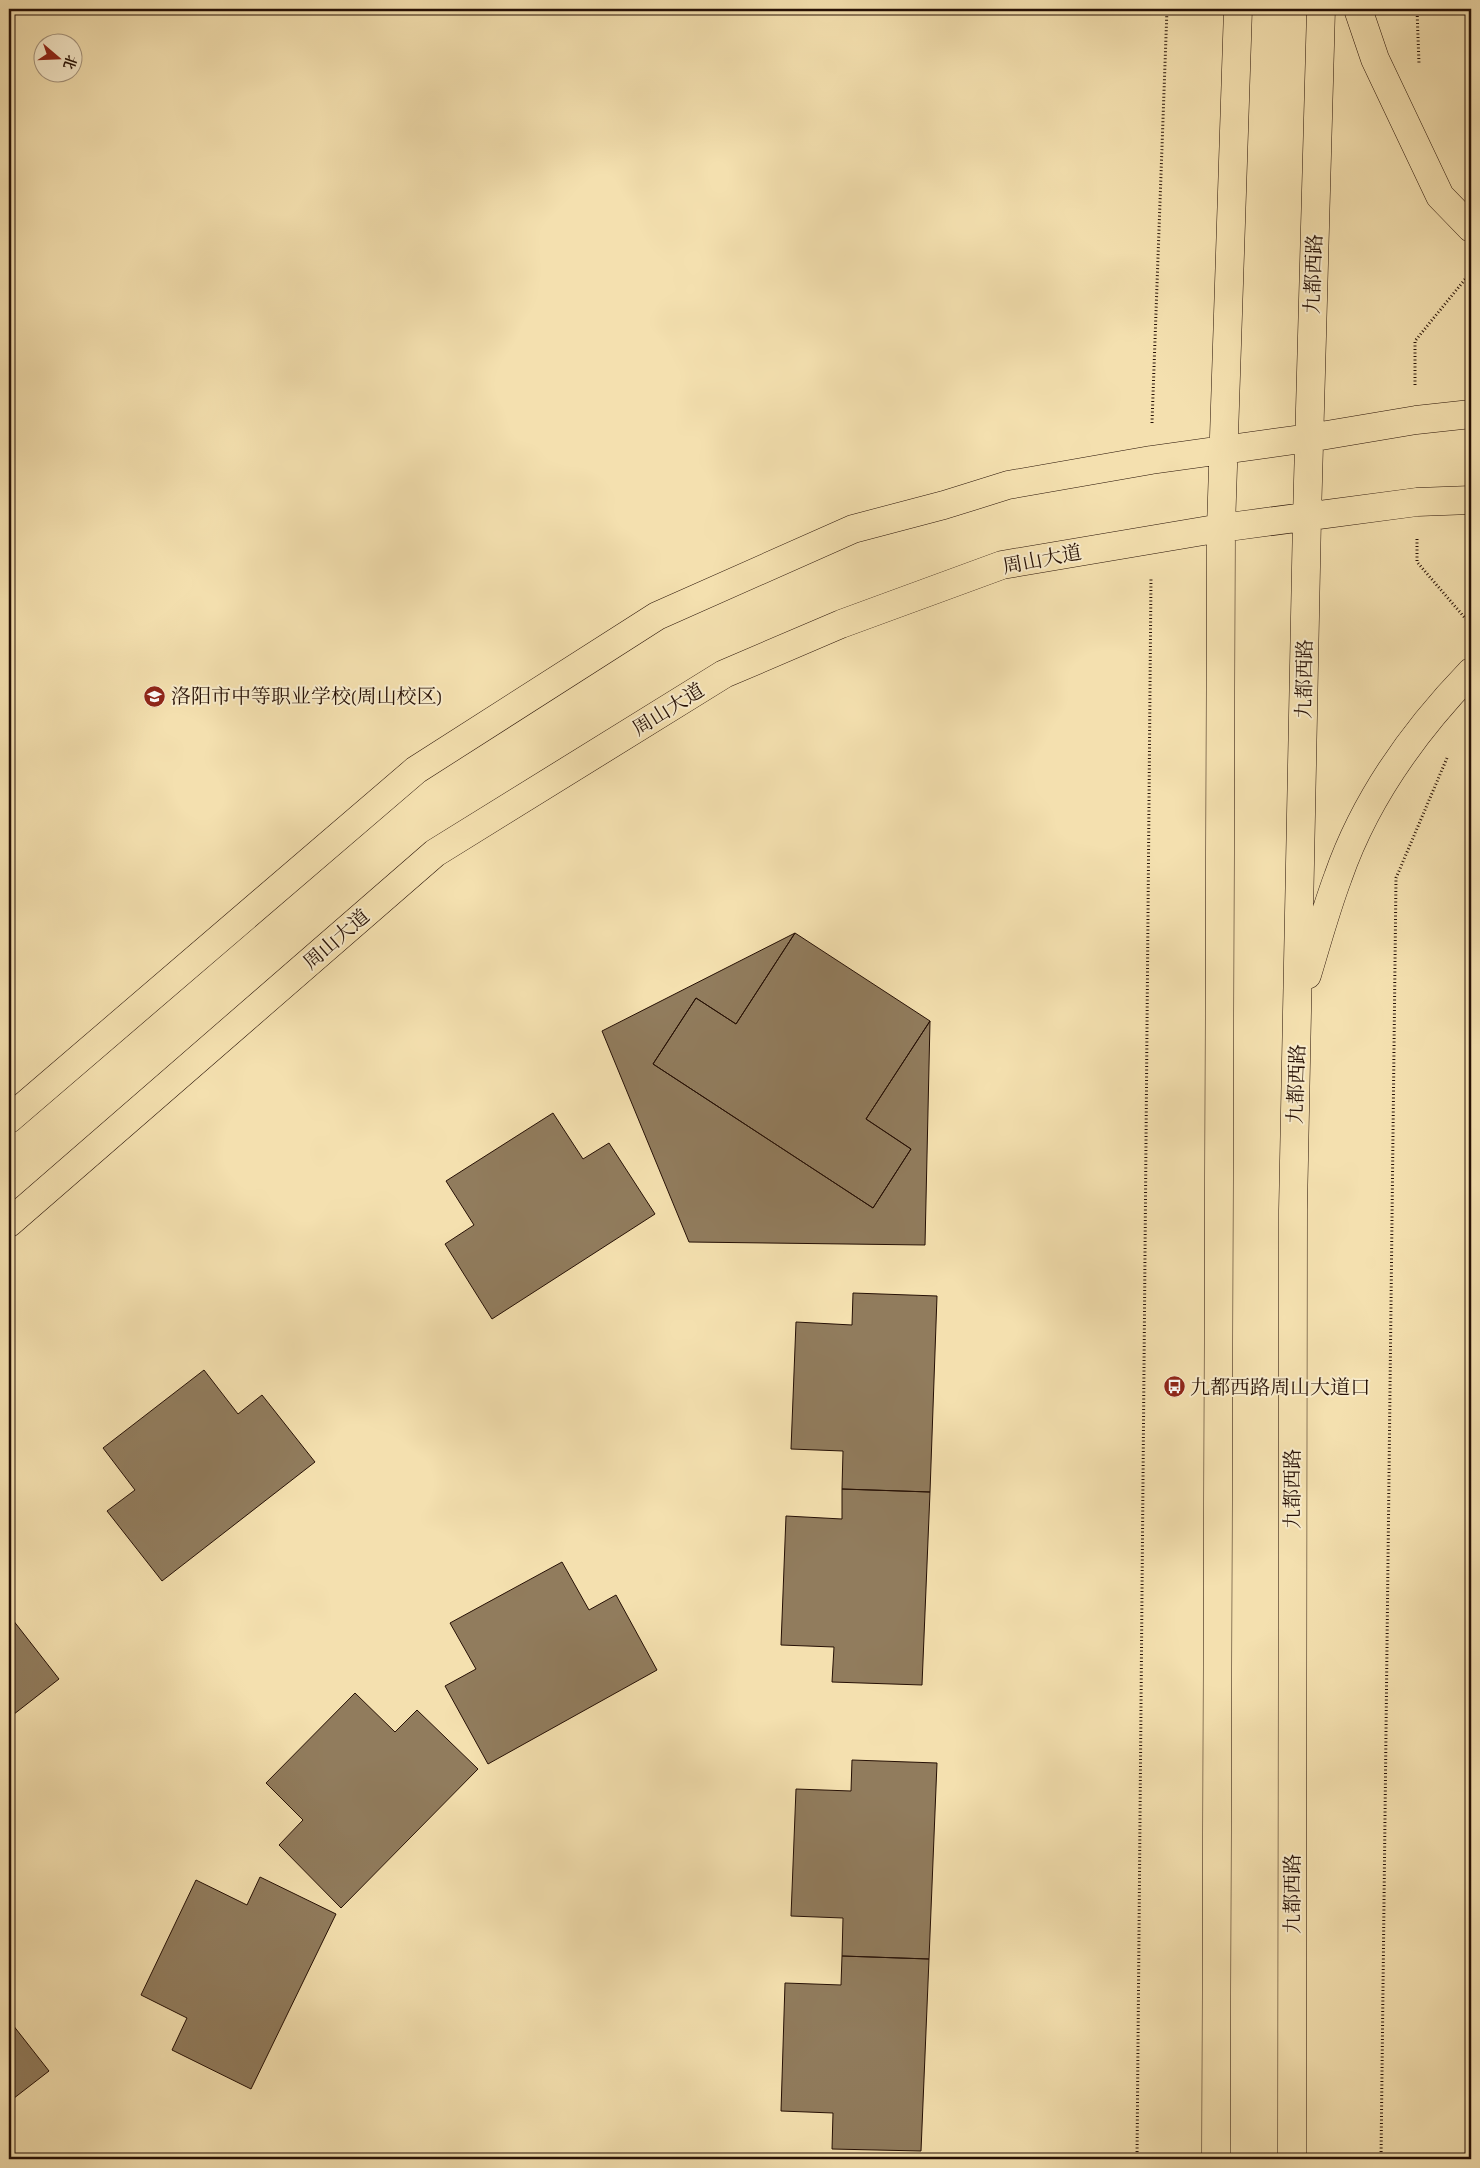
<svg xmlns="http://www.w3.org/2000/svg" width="1480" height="2168" viewBox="0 0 1480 2168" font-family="Alegreya,'Noto Serif SC',serif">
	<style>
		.building { fill: #917c5d; stroke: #261005 }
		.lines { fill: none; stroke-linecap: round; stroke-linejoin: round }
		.primary-casing { stroke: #261005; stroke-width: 29 }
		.path { stroke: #261005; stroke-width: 3; stroke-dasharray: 1 2.5; stroke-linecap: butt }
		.primary { stroke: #f4e0af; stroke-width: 28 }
		.labels { text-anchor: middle; stroke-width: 4; stroke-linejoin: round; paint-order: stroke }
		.street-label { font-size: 20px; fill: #261005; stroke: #f8ebcb }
		.poi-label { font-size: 20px; fill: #261005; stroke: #f8ebcb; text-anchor: start }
	</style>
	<rect width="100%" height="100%" fill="#f4e0af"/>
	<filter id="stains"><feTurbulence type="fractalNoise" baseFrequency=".004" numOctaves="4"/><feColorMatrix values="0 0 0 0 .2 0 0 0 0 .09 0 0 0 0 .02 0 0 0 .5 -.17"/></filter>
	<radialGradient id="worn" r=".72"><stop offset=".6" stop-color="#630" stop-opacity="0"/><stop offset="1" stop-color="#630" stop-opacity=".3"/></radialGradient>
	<path class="building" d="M795 933 736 1024 696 998 653 1064 873 1208 911 1149 866 1119 930 1021 925 1245 689 1242 602 1031Z
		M795 933 930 1021 866 1119 911 1149 873 1208 653 1064 696 998 736 1024Z
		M553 1113 583 1159 609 1143 655 1214 492 1319 445 1244 474 1225 446 1181Z
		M853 1293 937 1296 930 1492 842 1489 843 1451 791 1449 796 1322 852 1325Z
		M204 1370 238 1414 262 1395 315 1462 162 1581 107 1511 135 1490 103 1448Z
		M842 1489 930 1492 922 1685 832 1682 834 1647 781 1645 786 1516 842 1519Z
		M562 1562 589 1610 616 1595 657 1670 488 1764 445 1686 476 1669 450 1623Z
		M9 1615 59 1679 9 1718Z
		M355 1693 395 1732 417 1710 478 1769 341 1908 279 1845 303 1820 266 1783Z
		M852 1760 937 1763 929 1959 842 1956 843 1918 791 1916 796 1789 851 1791Z
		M260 1877 336 1914 251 2089 172 2050 187 2018 141 1995 196 1880 247 1905Z
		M842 1956 929 1959 921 2151 832 2149 833 2113 781 2111 785 1983 841 1985Z
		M9 2020 49 2071 9 2102Z"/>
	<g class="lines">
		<defs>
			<path id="primary" d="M1358 9 1375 59 1440 196 1471 228
				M1307 975C1317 942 1326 909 1338 877 1365 799 1414 731 1471 672
				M9 1119 416 770 657 616 853 529 944 505 1008 485 1151 460 1309 438 1416 420 1471 414
				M9 1223 435 853 724 674 841 624 1002 565 1221 528 1417 502 1471 500
				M1216 2159 1221 528 1238 9
				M1292 2159 1293 1210 1307 518 1321 9"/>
		</defs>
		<use href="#primary" class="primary-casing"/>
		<path class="path" d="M1417 9 1419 64
			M1415 385V341L1471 272
			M1152 423 1167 9
			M1417 539V562L1471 625
			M1137 2159 1151 577
			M1381 2159 1396 878 1447 758"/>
		<use href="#primary" class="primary"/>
	</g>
	<defs>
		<symbol id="school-disc" viewBox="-11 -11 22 22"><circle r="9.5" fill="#8f2418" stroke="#f8ebcb"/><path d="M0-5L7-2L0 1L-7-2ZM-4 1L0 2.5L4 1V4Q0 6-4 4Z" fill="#fff"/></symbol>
		<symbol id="bus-disc" viewBox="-11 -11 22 22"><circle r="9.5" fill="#8f2418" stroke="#f8ebcb"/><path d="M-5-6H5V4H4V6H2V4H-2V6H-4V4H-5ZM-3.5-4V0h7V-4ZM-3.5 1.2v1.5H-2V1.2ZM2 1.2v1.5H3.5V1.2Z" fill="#fff"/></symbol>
	</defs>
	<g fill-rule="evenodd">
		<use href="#school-disc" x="142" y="684" width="25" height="25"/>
		<use href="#bus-disc" x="1162" y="1374" width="25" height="25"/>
	</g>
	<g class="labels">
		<g class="street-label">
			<text transform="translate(1313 274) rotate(-88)" y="7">九都西路</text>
			<text transform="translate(1042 559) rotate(-11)" y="7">周山大道</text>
			<text transform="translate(1304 679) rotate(-89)" y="7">九都西路</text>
			<text transform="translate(668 709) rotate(-32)" y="7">周山大道</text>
			<text transform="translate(336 939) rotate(-41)" y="7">周山大道</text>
			<text transform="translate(1296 1084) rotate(-88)" y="7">九都西路</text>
			<text transform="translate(1292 1489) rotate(-90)" y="7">九都西路</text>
			<text transform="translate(1292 1894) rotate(-90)" y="7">九都西路</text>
		</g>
		<g class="poi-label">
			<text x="171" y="703">洛阳市中等职业学校(周山校区)</text>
			<text x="1190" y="1394">九都西路周山大道口</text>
		</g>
	</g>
	<rect width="1480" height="2168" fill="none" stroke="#f4e0af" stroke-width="30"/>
	<rect x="10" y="10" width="1460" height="2148" fill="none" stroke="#261005" stroke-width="2.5"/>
	<rect x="15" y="15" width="1450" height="2138" fill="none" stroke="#261005"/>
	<g transform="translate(58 58) rotate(109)"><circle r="24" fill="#f8ebcb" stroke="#a4937c"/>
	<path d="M0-4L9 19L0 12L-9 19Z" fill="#8f2418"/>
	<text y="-8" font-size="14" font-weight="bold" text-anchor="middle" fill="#261005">北</text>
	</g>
	<rect width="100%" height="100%" filter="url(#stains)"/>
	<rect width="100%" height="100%" fill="url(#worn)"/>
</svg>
